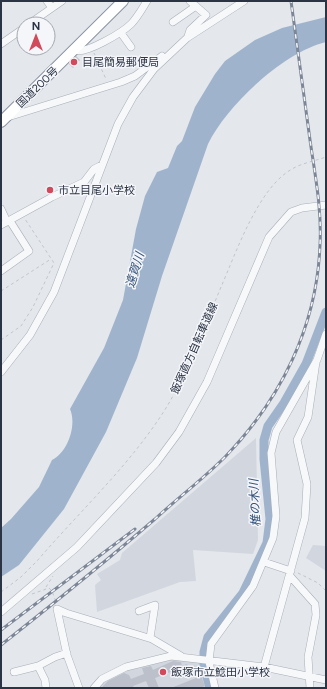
<svg xmlns="http://www.w3.org/2000/svg" width="327" height="689" viewBox="0 0 327 689" font-family="Figtree,'Noto Sans JP',sans-serif">
	<style>
		.built { fill: #d2d6de }
		.water { fill: #9fb4cc }
		.lines { fill: none; stroke-linecap: round; stroke-linejoin: round }
		.river { stroke: #9fb4cc; stroke-width: 9 }
		.building { fill: #bbc0ca }
		.minor-casing { stroke: #a9aeb7; stroke-width: 8 }
		.highway-casing { stroke: #8b94a3; stroke-width: 12 }
		.path { stroke: #c2c5cb; stroke-width: 1; stroke-dasharray: 3 3; stroke-linecap: butt }
		.minor { stroke: #f7f8fa; stroke-width: 7 }
		.highway { stroke: #fff; stroke-width: 10 }
		.rail-casing { stroke: #7d8696; stroke-width: 3 }
		.rail { stroke: #f4f6f9; stroke-width: 1.5; stroke-dasharray: 4.5; stroke-linecap: butt }
		.poi-dot { fill: #d1495b; stroke: #f4f6f9; stroke-width: 1.5 }
		.labels { text-anchor: middle; stroke-width: 3; stroke-linejoin: round; paint-order: stroke }
		.poi-label { font-size: 11px; fill: #2b3445; stroke: #f4f6f9; text-anchor: start }
		.street-label { font-size: 11px; fill: #2b3445; stroke: #f4f6f9 }
		.water-label { font-size: 12px; font-style: italic; fill: #34527a; stroke: #f4f6f9 }
	</style>
	<rect width="100%" height="100%" fill="#e4e7ec"/>
	<path class="built" d="M256 438 258 540 253 554 193 550 196 581 180 582 97 612 95 585 101 580 97 574 120 560 122 553Z
		M313 545 326 546V571L306 558Z
		M174 659 200 663 206 688H100L99 686 103 682 131 668Z"/>
	<path class="water" d="M326 17V42C284 52 227 105 208 144L162 276 137 358 106 432 64 509 19 565 1 577V528L11 519 39 487 52 460C68 452 77 425 70 409L104 348 123 300 136 229 145 196 157 172 168 168 177 146 182 141 195 107 215 74 225 61 255 40 282 28Z"/>
	<g class="lines">
		<path class="river" d="M210 688 204 665V652L208 637 243 593 267 543 270 519 264 459V440L268 426 284 403 306 364 326 312"/>
	</g>
	<path class="building" d="M76 56 80 60 73 68 69 64Z
		M173 661 181 662 182 666 187 664 190 672 183 674 181 668 155 678 159 688H149L146 681 133 686 134 688H101L108 681 124 673 129 675 131 679 144 674 142 668 151 666 153 670Z
		M201 676 205 686 200 688H171Z"/>
	<g class="lines">
		<defs>
			<path id="minor" d="M47 1 52 8
				M173 22 196 6
				M29 24 62 1
				M121 33 131 47
				M188 36 190 30 206 15 190 1
				M1 44 24 28
				M75 50C85 55 123 32 131 24 137 18 142 9 147 1
				M8 117 121 82 135 76 162 56
				M1 209 7 222
				M1 225 52 197 84 182 94 169 102 165
				M1 271 29 251 10 221
				M1 372 30 335 54 292 118 124 133 97 154 69 187 38 244 1
				M264 562 291 571
				M290 576 315 604 316 615 308 657 310 688
				M139 611 155 605 150 638
				M1 612 77 547 156 463 179 432 207 382 269 237 291 212 302 208 326 205
				M264 667 305 518 307 484 297 440 308 417 316 362
				M14 672 38 666
				M46 688 45 680 38 666 55 657 67 653
				M79 688 67 655 57 609 66 613 152 639 181 656
				M94 688 102 679 126 667 171 656 264 667 326 680
				M215 688 209 662 211 644 253 586 273 538 276 516 271 453 276 432 317 360 326 334"/>
			<path id="highway" d="M1 122 123 1"/>
		</defs>
		<use href="#minor" class="minor-casing"/>
		<use href="#highway" class="highway-casing"/>
		<path class="path" d="M94 53 106 79
			M1 291 51 259
			M1 340 21 326 33 307 54 263 25 219
			M298 573 318 583 326 591
			M46 587 53 576
			M1 592 21 577 37 561C80 511 131 464 166 408 189 370 204 328 221 287 236 253 258 188 292 169 302 163 315 161 326 157
			M32 594 49 588 52 591 56 602"/>
		<use href="#minor" class="minor"/>
		<use href="#highway" class="highway"/>
		<defs>
			<path id="rail" d="M1 630 135 529
				M1 645C53 604 105 562 155 519 178 498 203 479 225 457 281 399 317 326 320 245 322 210 315 175 310 140 304 94 297 47 291 1"/>
		</defs>
		<use href="#rail" class="rail-casing"/>
		<use href="#rail" class="rail"/>
	</g>
	<g class="poi-dot">
		<circle cx="74" cy="62" r="4"/>
		<circle cx="50" cy="190" r="4"/>
		<circle cx="163" cy="672" r="4"/>
	</g>
	<g class="labels">
		<g class="poi-label">
			<text x="82" y="66">目尾簡易郵便局</text>
			<text x="58" y="194">市立目尾小学校</text>
			<text x="171" y="676">飯塚市立鯰田小学校</text>
		</g>
		<g class="street-label">
			<text transform="translate(37 87) rotate(-44)" y="4">国道200号</text>
			<text transform="translate(194 348) rotate(-66)" y="4">飯塚直方自転車道線</text>
		</g>
		<g class="water-label">
			<text transform="translate(135 270) rotate(-73)" y="4">遠賀川</text>
			<text transform="translate(255 503) rotate(-93)" y="4">椎の木川</text>
		</g>
	</g>
	<rect width="327" height="689" fill="none" stroke="#2b3445" stroke-width="4"/>
	<g transform="translate(36 36)"><circle r="19" fill="#f4f6f9" stroke="#a4a8b1"/>
	<path d="M0-3L7 15L0 10L-7 15Z" fill="#d1495b"/>
	<text y="-6" font-size="11" font-weight="bold" text-anchor="middle" fill="#2b3445">N</text>
	</g>
</svg>
